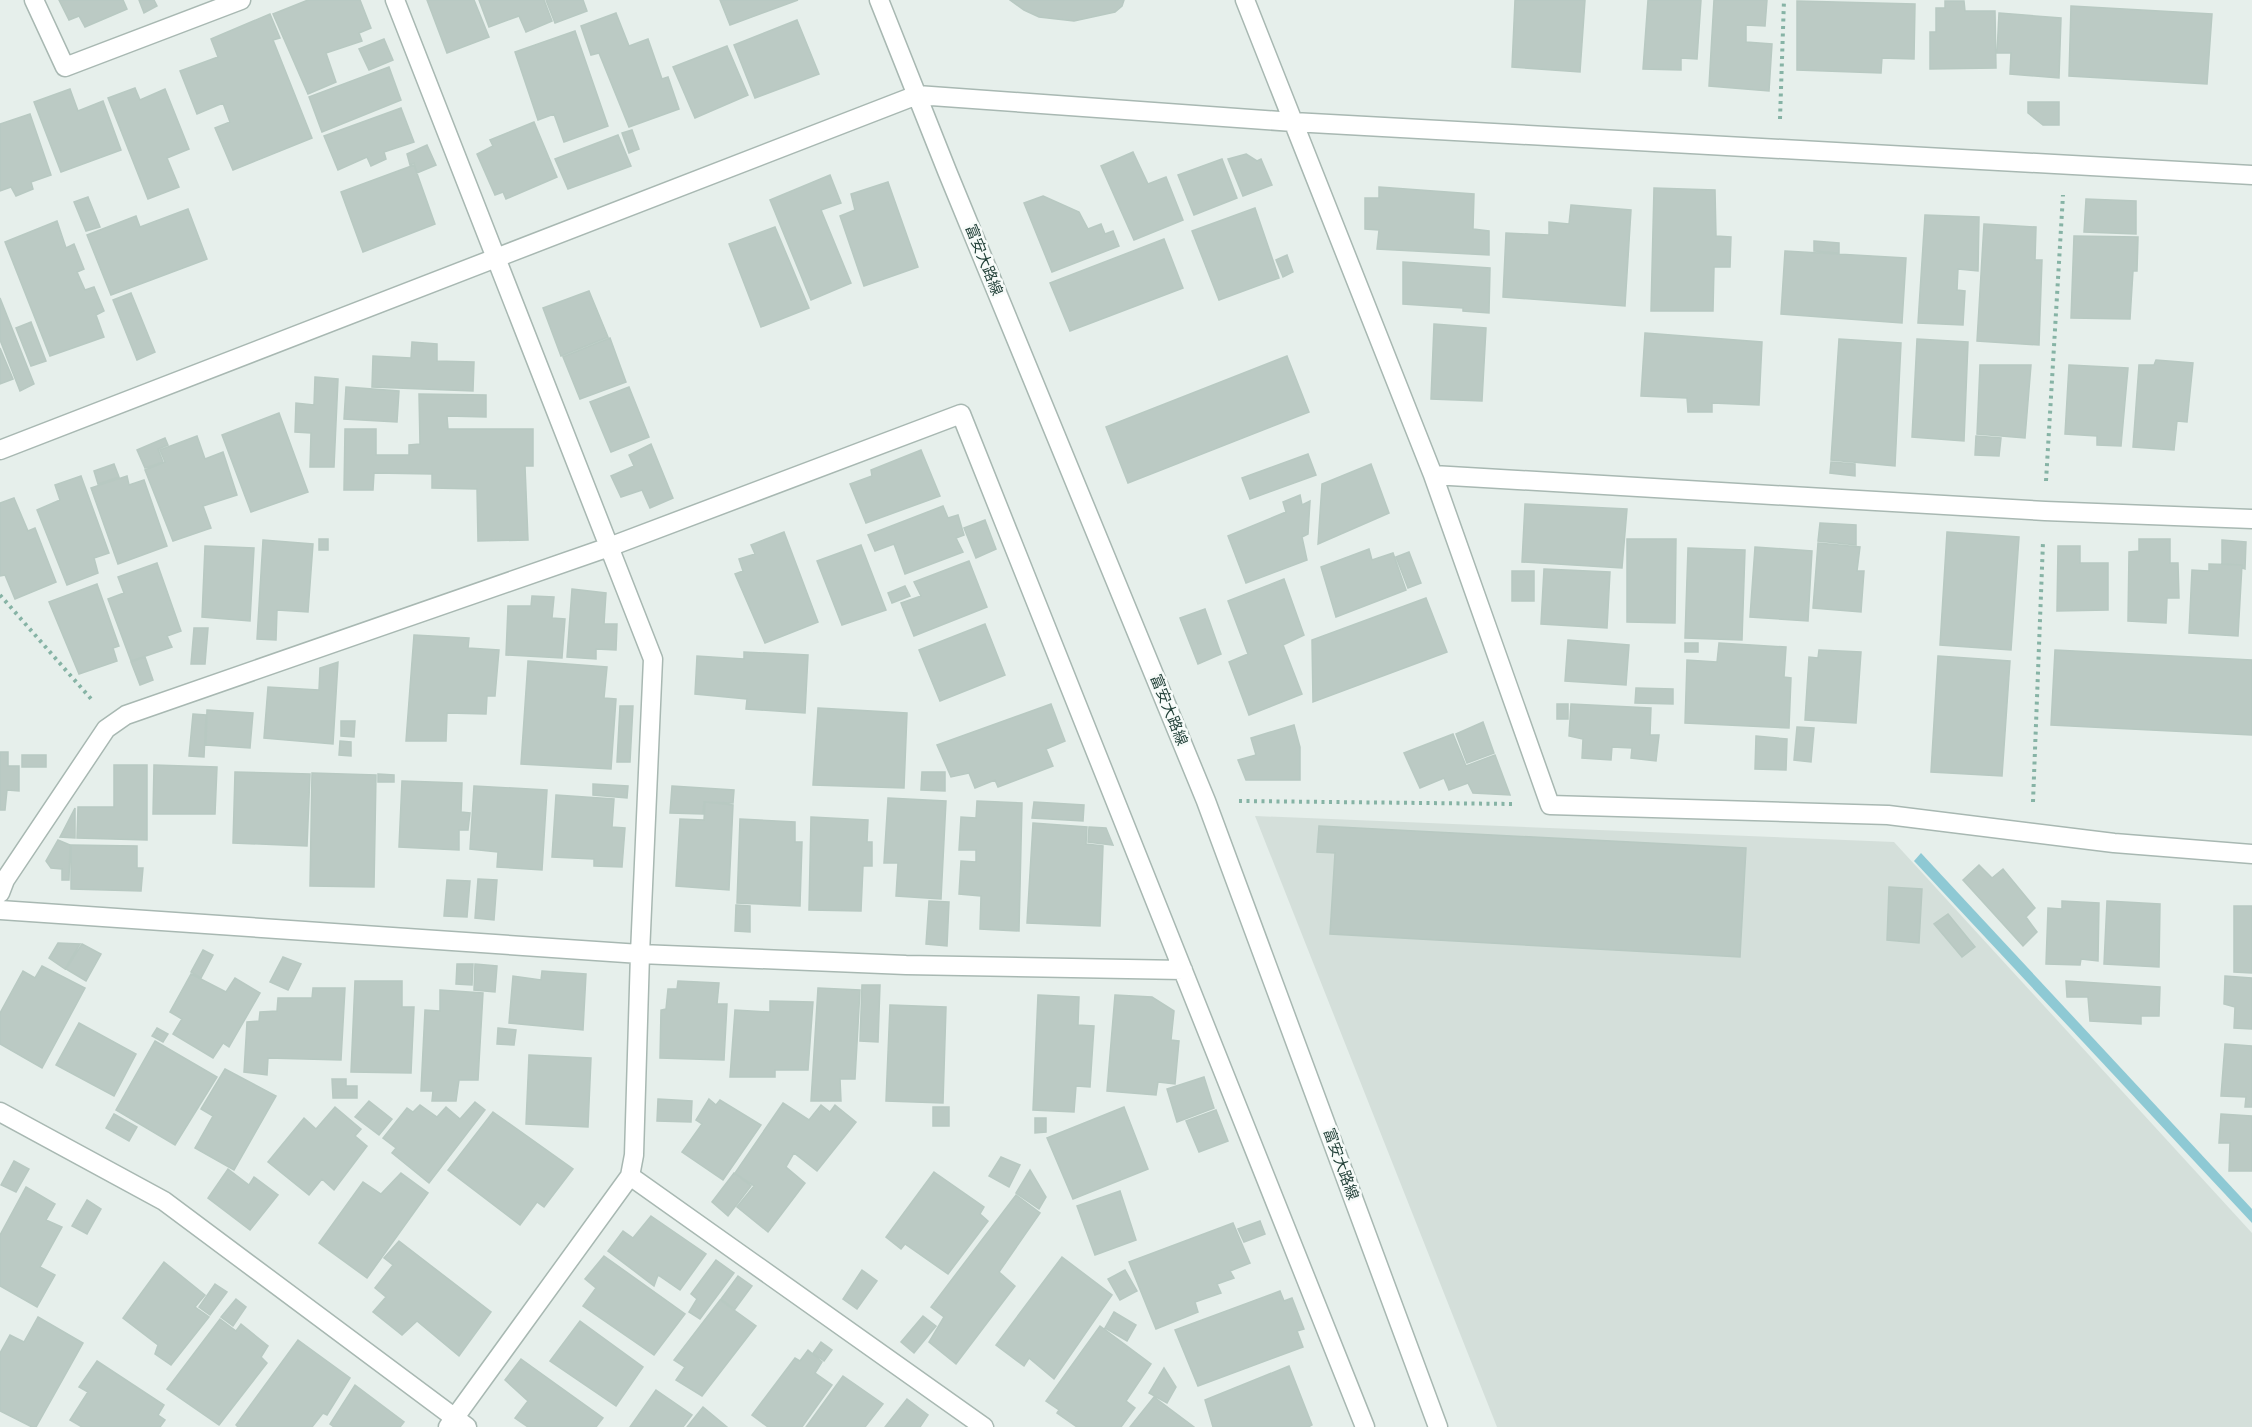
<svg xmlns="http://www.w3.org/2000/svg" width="2252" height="1427" viewBox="0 0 2252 1427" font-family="'Open Sans','Noto Sans JP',sans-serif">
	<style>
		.built { fill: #d4dfda }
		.water { fill: #8ec9d4 }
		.building { fill: #bbcac4; stroke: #b8c9c2; stroke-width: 1.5 }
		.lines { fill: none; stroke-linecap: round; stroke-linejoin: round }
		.minor-casing { stroke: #a8b8b2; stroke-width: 21 }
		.path { stroke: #86b3a5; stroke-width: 4; stroke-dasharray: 3 4.5; stroke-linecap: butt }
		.minor { stroke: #fff; stroke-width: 18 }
		.labels { text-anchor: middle; stroke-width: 5; stroke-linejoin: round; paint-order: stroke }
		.street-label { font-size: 15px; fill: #24423a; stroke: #f7fbf9 }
	</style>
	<rect width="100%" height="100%" fill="#e6efeb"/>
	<path class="built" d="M1255 816 1894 842 2252 1233V1427H1497Z"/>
	<path class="water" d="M1921 853 2252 1209V1223L1914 861Z"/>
	<path class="building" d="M59 0H123L127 9 85 27 79 16 69 20Z
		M139 0H154L157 6 144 13Z
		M308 0H360L371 28 359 33 362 41 326 53 336 82 308 94 273 14Z
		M427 0H474L489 37 447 53Z
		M479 0H544L552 21 526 32 519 16 489 27Z
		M546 0H583L587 11 555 23Z
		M720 0H798L730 25Z
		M1010 0H1124L1122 6 1115 12 1074 21 1039 17 1024 10Z
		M1515 0H1585L1580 72 1512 67Z
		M1648 0H1701L1697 59 1681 58V70L1643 69Z
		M1714 0H1767L1765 26 1746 25V42L1772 44 1769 91 1709 86Z
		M1797 1 1915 4 1914 59 1882 58 1881 73 1797 70Z
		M1945 1H1964L1965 11H1995L1996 68 1930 69V32H1936V8H1945Z
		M2071 6 2212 14 2207 84 2069 76Z
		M616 13 629 46 648 39 662 79 668 77 679 109 629 127 599 53 591 55 581 26Z
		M1999 13 2061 18 2059 78 2010 74 2011 53H1997Z
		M270 14 280 38 273 40 312 138 233 170 215 128 230 122 223 103 197 114 180 71 218 57 211 39Z
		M797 20 819 74 755 98 734 45Z
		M575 31 608 126 564 142 554 114 538 120 515 52Z
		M384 39 393 60 369 70 359 49Z
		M727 46 748 95 695 118 673 67Z
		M389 67 401 100 322 132 309 97Z
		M135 88 140 100 165 89 189 149 167 158 179 187 148 199 108 98Z
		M70 89 78 111 103 101 121 150 61 172 34 102Z
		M2028 102H2059V125H2043L2028 113Z
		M401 108 414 142 384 152 386 159 371 166 367 157 338 170 324 136Z
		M30 114 51 175 31 182 33 189 16 196 11 187 0 191V124Z
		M534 122 557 177 506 199 503 192 495 195 477 154 493 146 490 140Z
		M632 130 639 149 629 153 622 133Z
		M618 135 631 166 568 189 555 159Z
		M427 145 436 165 417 173 414 163 410 165 407 154Z
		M1133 152 1148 184 1166 177 1183 220 1134 240 1101 166Z
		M1246 154 1257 161 1261 159 1272 185 1243 196 1228 159Z
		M1222 159 1237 198 1194 215 1178 175Z
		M414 165 435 224 363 252 341 192Z
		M830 175 841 203 821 210 851 283 811 300 770 200Z
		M888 182 918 267 864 286 840 216 855 210 851 194Z
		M1379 187 1474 194 1473 229 1489 231V255L1377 249 1379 230 1365 229V198H1379Z
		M1654 188 1715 190 1716 236 1731 237 1730 267H1714L1713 311H1651Z
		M1043 196 1079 212 1088 229 1101 224 1105 234 1113 231 1119 246 1052 272 1024 203Z
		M88 197 100 227 86 231 74 202Z
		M2086 199 2136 201V234L2084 232Z
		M1571 205 1631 210 1625 306 1503 297 1506 233 1549 235V222L1569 224Z
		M1255 208 1279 278 1219 300 1192 231Z
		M188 209 207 259 111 295 87 235 136 216 140 227Z
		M1925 215 1979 217 1978 271 1958 269 1957 290 1965 291 1963 325 1918 323Z
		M57 221 66 248 74 244 84 269 77 272 85 290 94 287 104 311 96 315 104 337 50 356 5 242Z
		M1984 224 2036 227 2035 260H2042L2039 345 1977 341Z
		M775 227 809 308 761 327 729 244Z
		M2074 236 2138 237 2137 271H2133L2130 319 2071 318Z
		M1164 239 1183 288 1070 331 1050 283Z
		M1814 241 1839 243V253L1814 251Z
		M1785 251 1906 258 1902 323 1781 314Z
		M1287 255 1293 272 1283 277 1276 260Z
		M1403 262 1490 268 1489 313 1463 311V308L1403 304Z
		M589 291 608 337 561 356 543 308Z
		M131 293 155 352 137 360 113 300Z
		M0 298 34 384 20 391 0 340Z
		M31 322 46 361 31 366 16 328Z
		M1434 324 1486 328 1482 401 1431 399Z
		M1645 333 1762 342 1759 405 1712 403V412H1688L1687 398 1641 396Z
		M610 338 626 382 580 399 563 357Z
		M1839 339 1901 343 1895 466 1831 460Z
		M1917 339 1968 342 1964 441 1912 437Z
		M412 342 437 344V361L474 362 473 391 372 387 373 356 411 358Z
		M0 348 13 379 0 384Z
		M1287 356 1309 412 1128 483 1106 427Z
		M2156 360 2193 363 2187 422 2177 421 2174 450 2133 447 2139 365H2154Z
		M1980 365H2031L2025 438 1977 434Z
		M2069 365 2128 368 2121 446 2097 445V436L2065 434Z
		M315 377 338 379 334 467H310L311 433 295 432 296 403 314 405Z
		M346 387 399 391 397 422 344 419Z
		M629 387 649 437 611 452 590 402Z
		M419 394 486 395V417L447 416 448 429H533V466H525L528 540 478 541 477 489 432 488V474L374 473 373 490H344L345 429H376V455H409V445L420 444Z
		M279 413 308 492 251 512 222 435Z
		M197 436 205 459 223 452 237 495 203 506 211 528 173 541 145 470 165 462 160 450Z
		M1976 436 2001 438 1999 456 1975 455Z
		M165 438 168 445 158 449 163 462 145 468 137 450Z
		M651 444 673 498 650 508 642 490 621 497 611 476 634 466 629 455Z
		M921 450 940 496 866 523 850 484 872 476 871 470Z
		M1308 454 1316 475 1250 499 1242 478Z
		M1831 462 1855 464V476L1830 473Z
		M114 464 119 477 98 484 94 471Z
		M1371 464 1389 513 1318 544 1322 484Z
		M81 476 109 553 94 558 98 573 67 585 37 510 60 500 55 485Z
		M127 476 129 485 144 480 167 546 118 564 91 488Z
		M1300 495 1302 505 1310 501 1308 534 1302 537 1307 560 1246 583 1228 536 1286 512 1283 502Z
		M14 498 28 531 35 528 56 582 15 599 5 575 0 576V503Z
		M1525 504 1627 509 1622 568 1522 562Z
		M943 506 948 518 958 515 964 535 956 538 963 552 905 574 894 544 875 551 868 535Z
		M985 520 996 549 976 558 964 528Z
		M1820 523 1856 525V545L1818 541Z
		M784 532 818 622 765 643 735 574 743 571 739 559 755 554 751 545Z
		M1947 532 2019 537 2011 650 1940 645Z
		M319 539H328V550H319Z
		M1627 539H1676L1675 623 1627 622Z
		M2139 539H2170V563H2178L2179 598H2167L2166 623 2128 621 2129 552 2139 551Z
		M263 540 313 544 308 612 277 610 276 640 257 639Z
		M2222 540 2246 542 2245 569 2242 568V565L2222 564Z
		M1818 543 1860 547 1857 571H1864L1861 612 1813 608Z
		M861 545 886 610 842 625 817 561Z
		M205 546 254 548 250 621 202 617Z
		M2058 546H2080V563H2108V610L2057 611Z
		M1755 547 1812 551 1808 621 1750 617Z
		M1688 548 1745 550 1742 640 1685 638Z
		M1369 549 1372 560 1393 553 1406 590 1336 617 1321 567Z
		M1409 552 1421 583 1408 588 1396 557Z
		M969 561 987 607 914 636 901 603 921 596 914 582Z
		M157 563 181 631 167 636 172 647 131 661 108 599 124 593 118 577Z
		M2209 564 2242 565 2238 636 2189 633 2192 570 2209 571Z
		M1544 569 1610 572 1607 628 1541 624Z
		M1512 571H1534V601H1512Z
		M1284 579 1304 635 1283 645 1302 694 1249 715 1229 662 1248 654 1228 601Z
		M97 584 119 646 113 648 117 661 79 674 49 602Z
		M905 586 910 596 892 603 888 593Z
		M572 589 606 593 604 624H617L616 650 596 649V659L567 657Z
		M532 596 554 597 552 618 565 619 562 658 506 655 508 606H531Z
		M1426 598 1447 652 1313 702 1312 640Z
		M1205 609 1221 654 1198 664 1180 618Z
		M985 624 1005 675 940 701 919 650Z
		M194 628H208L205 664H191Z
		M414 635 469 638 468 648 499 650 495 696H487L486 714 447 713 446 741H406Z
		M1568 640 1629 645 1626 685 1565 681Z
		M1685 643H1698V652H1685Z
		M1719 643 1786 647 1784 677 1791 678 1789 728 1685 723 1687 660 1717 662Z
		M1819 650 1861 652 1856 723 1805 720 1809 657 1818 658Z
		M2055 650 2252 660V735L2051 725Z
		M744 652 808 655 805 713 746 709 747 699 695 694 697 656 744 659Z
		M1938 656 2010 661 2002 776 1931 772Z
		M145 657 153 680 140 685 131 662Z
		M528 661 607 667 604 698 616 699 611 769 521 764Z
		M338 662 333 744 264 738 268 687 319 690 320 668Z
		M1636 688 1673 689V704L1635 703Z
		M1051 704 1065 741 1046 749 1053 766 998 787 995 780 975 788 969 773 951 777 937 745Z
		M1557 704H1568V719H1557Z
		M1571 704 1651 708 1650 735H1659L1656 761 1631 758 1632 748 1612 747 1611 760 1582 758 1583 739 1569 736Z
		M620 706H633L630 762H617Z
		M818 708 907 713 904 788 813 785Z
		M207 710 253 713 250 748 206 745Z
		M193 714 206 715 204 757 189 756Z
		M341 721H355L354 737 341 736Z
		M1483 722 1494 753 1467 763 1456 734Z
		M1294 725 1300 747V780H1246L1238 760 1256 755 1251 738Z
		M1797 727 1814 728 1811 762 1794 760Z
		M1453 734 1466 766 1495 755 1510 795 1473 793 1468 783 1449 790 1444 778 1420 788 1404 753Z
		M1756 736 1787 739 1786 770 1755 769Z
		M340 741 351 742V756L339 755Z
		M0 752H8V766H19V791L7 790 5 810H0Z
		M22 755H46V767H22Z
		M114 765H147V840L77 838 78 807H114Z
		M154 765 217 767 215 814H153Z
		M235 772 310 774 307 846 233 843Z
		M922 772H945V791L921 790Z
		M312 773 376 775 374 887 310 886Z
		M378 774 394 775V782H378Z
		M402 781 462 783 461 812 470 813 468 830H459V850L399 847Z
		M593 784 628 786 627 798 593 795Z
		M474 786 547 790 542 870 497 867 498 852 470 849Z
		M672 786 734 790 733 803 704 802 703 814 670 813Z
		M556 795 614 799 612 827 625 828 622 867 594 866V859L552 857Z
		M888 798 946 801 941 899 896 896 898 863H884Z
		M977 801 1022 803 1019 931 980 929 981 896 959 894 961 861 976 862V850H959L961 817 976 818Z
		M705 802 733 805 729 890 676 886 680 819 704 820Z
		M1034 802 1084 805 1083 821 1032 818Z
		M75 808V838L60 837Z
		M811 817 868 820 867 842H872V866H863L861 911 809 910Z
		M740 819 795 822V842H802L800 906 737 903Z
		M1033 823 1087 827 1086 844 1103 846 1100 926 1027 923Z
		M1319 826 1746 848 1740 957 1330 934 1335 853 1317 852Z
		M1089 827 1106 828 1113 845 1088 842Z
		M58 840 70 845 69 880H62V869L51 868 46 861Z
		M71 845 137 846V868H143L141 891 71 889Z
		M1979 865 1992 878 2003 869 2035 908 2026 917 2037 932 2023 946 1963 880Z
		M478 879 497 880 494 920 475 918Z
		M447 880 470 881 467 917 444 916Z
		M1889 887 1922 889 1919 943 1887 940Z
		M929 901 949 902 947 946 926 944Z
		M2062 901 2099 903 2098 961 2081 959 2080 965 2046 964 2048 908 2062 909Z
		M2107 901 2160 904 2159 967 2104 964Z
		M736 905 750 906V932L735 931Z
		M2234 906H2252V973L2234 972Z
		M1948 914 1975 947 1962 957 1934 924Z
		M58 943 80 944 65 969 49 958Z
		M82 944 101 954 86 981 66 969Z
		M203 950 213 955 201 978 191 972Z
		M283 957 301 964 288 990 270 982Z
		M457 964H473L472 985 456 984Z
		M475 964 497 966 495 992 474 990Z
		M42 966 85 988 42 1068 0 1044V1013L23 971 35 978Z
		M542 971 586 974 583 1030 509 1023 513 976 541 980Z
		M191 974 226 992 235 978 260 993 229 1047 223 1043 213 1058 173 1034 182 1019 170 1012Z
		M2225 976 2252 978V1029L2234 1028 2235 1007 2224 1004Z
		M355 981H402V1007H414L411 1073 351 1072Z
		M678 981 719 983 717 1004H727L724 1060 660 1058 661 1010 666 1009 668 989H677Z
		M2066 981 2160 987 2159 1016H2141V1024L2090 1021 2088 997H2067Z
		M862 985H880L878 1042 860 1041Z
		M313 988H345L341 1060 268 1058 267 1075 244 1072 247 1022 259 1021 260 1012 277 1011 278 998H312Z
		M818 988 860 990 855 1079H840L841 1101H811Z
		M440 990 483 993 478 1080H459L456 1101H432L433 1091H421L425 1010 440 1011Z
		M1038 995 1079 997 1078 1025 1094 1026 1090 1087 1076 1086 1074 1112 1033 1110Z
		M1115 995 1152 997 1174 1011 1171 1040 1179 1041 1175 1084 1158 1082 1156 1095 1107 1091Z
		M770 1001 813 1002 808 1070H775V1077H730L735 1010 770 1012Z
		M890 1005 946 1007 943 1103 886 1101Z
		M79 1023 136 1054 114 1096 56 1065Z
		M157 1028 168 1034 163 1042 152 1036Z
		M498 1028 516 1030 514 1045 497 1044Z
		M155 1041 217 1077 175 1145 116 1110Z
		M2225 1044 2252 1046V1107H2245L2246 1097 2221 1096Z
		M529 1055 591 1058 588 1127 526 1124Z
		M225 1069 276 1096 234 1170 195 1148 213 1116 201 1109Z
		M1204 1077 1214 1108 1177 1122 1167 1089Z
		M332 1079H346V1086H357V1098H333Z
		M658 1099 692 1101 691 1122 657 1121Z
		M709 1099 716 1105 720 1100 761 1125 723 1180 682 1152 702 1124 696 1120Z
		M369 1101 392 1119 379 1135 355 1117Z
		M475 1102 485 1110 429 1183 392 1153 396 1148 383 1138 407 1108 413 1112 420 1105 437 1117 446 1107 460 1119Z
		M783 1103 809 1120 821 1105 830 1112 835 1105 856 1122 817 1171 794 1153 786 1167 805 1183 768 1232 737 1207 754 1186 735 1173Z
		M335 1107 361 1129 355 1136 367 1146 334 1190 322 1179 309 1195 268 1162 304 1118 316 1129Z
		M933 1107H949V1126H933Z
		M1124 1107 1148 1169 1073 1199 1047 1138Z
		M1216 1110 1228 1141 1199 1152 1186 1121Z
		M493 1112 573 1169 544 1207 537 1202 520 1225 448 1170Z
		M114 1114 137 1127 129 1141 106 1128Z
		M2221 1114 2252 1116V1171H2229L2230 1143H2219Z
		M1035 1118H1046V1132L1035 1133Z
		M1001 1157 1020 1165 1009 1187 989 1176Z
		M14 1161 29 1169 16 1192 1 1185Z
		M228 1169 249 1185 254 1177 278 1195 250 1230 208 1198Z
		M1030 1170 1046 1197 1039 1209 1016 1193Z
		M934 1172 984 1207 980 1214 988 1221 948 1274 905 1244 901 1249 886 1237Z
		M401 1173 428 1193 367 1278 319 1243 363 1182 381 1194Z
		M734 1173 751 1186 728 1216 712 1202Z
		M26 1187 55 1204 46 1220 62 1227 40 1267 55 1275 37 1307 0 1286V1235Z
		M1120 1191 1136 1240 1095 1255 1077 1206Z
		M1016 1195 1040 1213 999 1272 1015 1286 956 1364 929 1342 944 1317 931 1307Z
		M87 1200 101 1209 87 1234 72 1226Z
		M651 1216 706 1254 680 1290 658 1275 654 1286 608 1251 623 1231 633 1238Z
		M1260 1221 1265 1234 1244 1242 1238 1229Z
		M1233 1223 1250 1263 1230 1271 1234 1278 1217 1284 1221 1293 1195 1302 1198 1312 1156 1329 1129 1262Z
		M399 1241 491 1312 459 1356 417 1321 402 1335 373 1312 386 1297 375 1288 393 1265 384 1258Z
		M604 1256 685 1314 654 1355 583 1306 596 1288 585 1279Z
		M1062 1257 1112 1295 1054 1379 1029 1358 1024 1366 996 1345Z
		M716 1260 734 1273 700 1319 689 1312 697 1299 691 1294Z
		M164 1262 205 1295 195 1307 209 1317 171 1365 155 1354 158 1345 123 1318Z
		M862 1270 877 1281 857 1309 843 1299Z
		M1125 1270 1137 1291 1120 1300 1108 1279Z
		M738 1276 752 1286 735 1309 721 1299Z
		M215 1284 227 1292 210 1315 199 1307Z
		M1280 1291 1284 1301 1292 1298 1304 1329 1297 1331 1303 1347 1198 1386 1175 1330Z
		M236 1299 246 1307 233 1326 221 1317Z
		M720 1300 756 1326 702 1396 676 1380 685 1367 674 1360Z
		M1114 1312 1136 1325 1127 1341 1105 1328Z
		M923 1316 936 1326 914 1353 901 1342Z
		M38 1317 83 1343 36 1427H32L0 1411V1353L10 1335 24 1342Z
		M220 1319 236 1331 241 1324 268 1346 261 1357 267 1363 219 1425 167 1389Z
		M580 1321 643 1367 616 1406 550 1361Z
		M1100 1326 1151 1364 1126 1401 1135 1408 1121 1427H1077L1057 1413 1059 1410 1046 1401Z
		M298 1340 350 1378 327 1415 323 1413 312 1427H238L236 1425Z
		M821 1342 832 1350 824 1361 813 1353Z
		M808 1350 822 1362 815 1373 832 1385 802 1427H768L752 1415 795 1358 800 1361Z
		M521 1359 603 1418 596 1427H528L515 1418 528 1401 505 1380Z
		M97 1361 164 1405 158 1415 165 1420 160 1427H82L70 1420 88 1392 79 1387Z
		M1289 1366 1312 1425 1308 1427H1213L1205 1400Z
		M1164 1368 1176 1387 1167 1403 1149 1393Z
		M843 1376 883 1404 865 1427H806Z
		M355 1385 404 1422 400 1427H334L330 1424Z
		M656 1390 692 1415 683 1427H630Z
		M1154 1397 1194 1427H1130Z
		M907 1399 928 1415 920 1427H885Z
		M703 1407 727 1427H687Z"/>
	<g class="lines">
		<defs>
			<path id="minor" d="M34 0 65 67 241 0
				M395 0 653 659 640 954 634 1155 630 1176 448 1427
				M879 0 947 171 1206 801 1438 1427
				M1245 0 1433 475 1550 805 1888 815 2114 843 2252 854
				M0 450 917 95 1293 122 2252 175
				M1433 475 2045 511 2252 519
				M0 893 5 880 106 729 126 715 609 547 961 414 1365 1427
				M0 910 640 954 906 965 1183 970
				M0 1112 164 1201 467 1427
				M630 1176 984 1427"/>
		</defs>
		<use href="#minor" class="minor-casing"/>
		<path class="path" d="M1780 119 1784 0
			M2046 481 2063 195
			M0 595 92 700
			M1239 801 1516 804
			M2033 802 2043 542"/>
		<use href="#minor" class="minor"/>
	</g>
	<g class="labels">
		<g class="street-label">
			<text transform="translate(984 260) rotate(68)" y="5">富安大路線</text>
			<text transform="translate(1169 710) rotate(68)" y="5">富安大路線</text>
			<text transform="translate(1341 1164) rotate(70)" y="5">富安大路線</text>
		</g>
	</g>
</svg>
